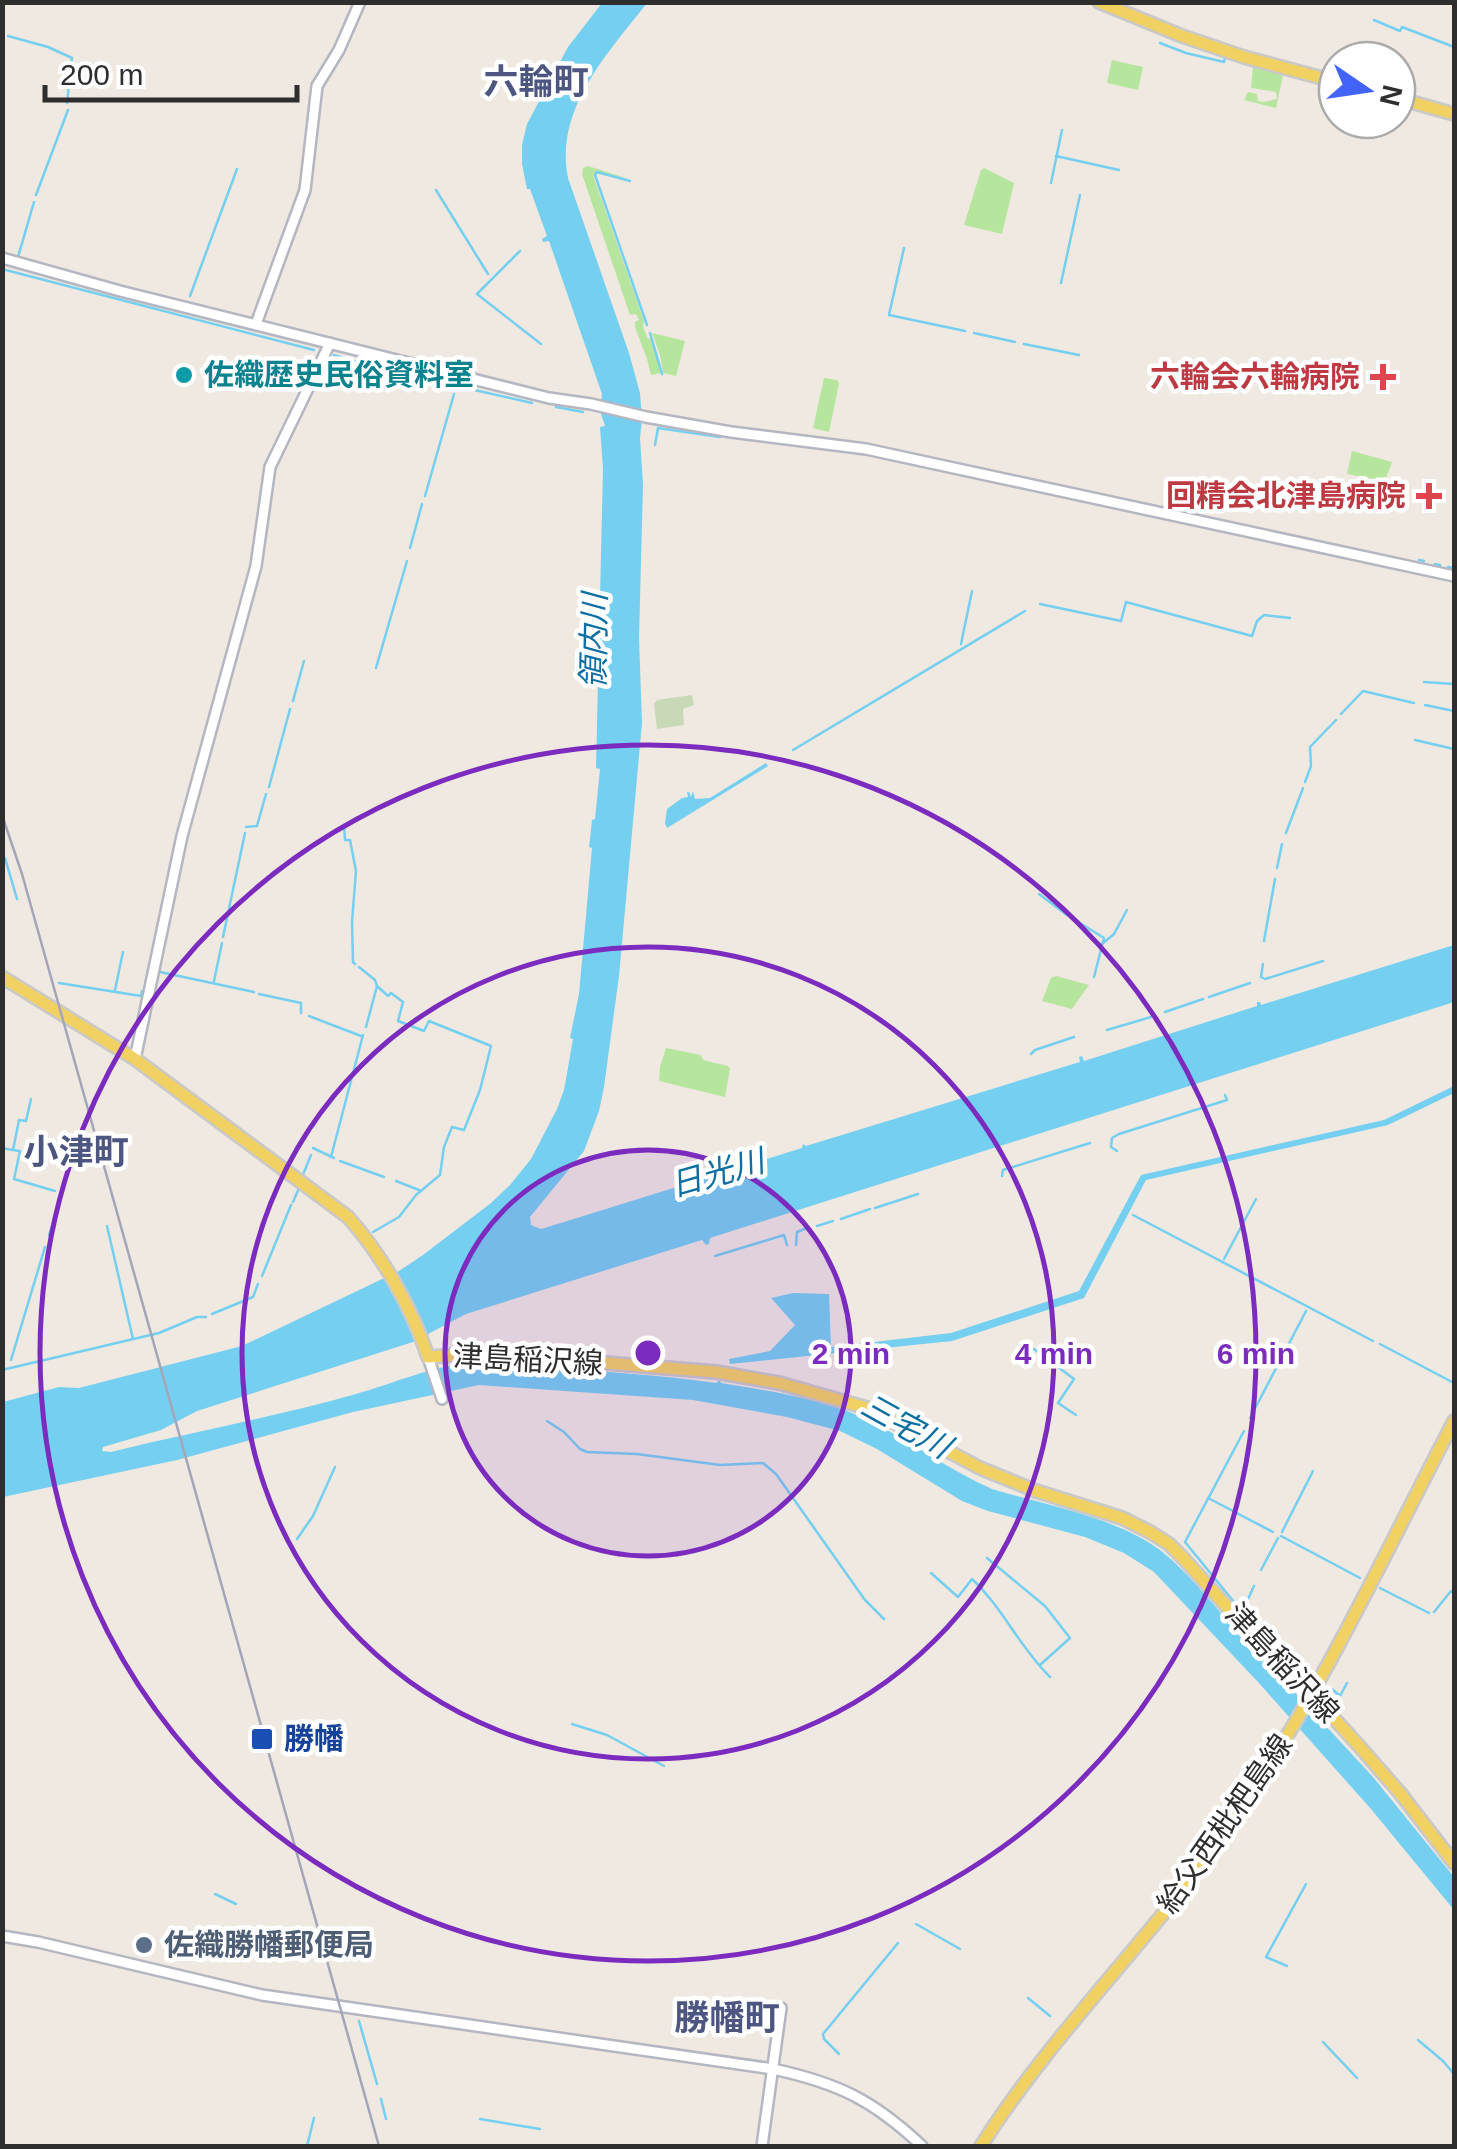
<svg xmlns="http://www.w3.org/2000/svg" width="1457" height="2149" viewBox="0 0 1457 2149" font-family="Arial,'Noto Sans JP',sans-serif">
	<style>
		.green { fill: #b6e59e }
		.cemetery { fill: #c8d9b8 }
		.water { fill: #75cff0 }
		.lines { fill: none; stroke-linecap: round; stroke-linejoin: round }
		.stream { stroke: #75cff0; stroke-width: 2.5 }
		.minor-casing { stroke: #b4b7c1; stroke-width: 14 }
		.major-casing { stroke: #c9c9c9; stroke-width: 16 }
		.minor { stroke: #fff; stroke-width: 9 }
		.major { stroke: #f2d163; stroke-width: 11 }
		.rail { stroke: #a3a6b8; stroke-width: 2.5 }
		.ring { fill: none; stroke: #7b2cbf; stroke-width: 5 }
		.culture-dot { fill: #0f9aa8; stroke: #fff; stroke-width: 4 }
		.health-dot { fill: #e0444e; stroke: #fff; stroke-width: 4 }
		.transit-dot { fill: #1a4fb4; stroke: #fff; stroke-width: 4 }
		.service-dot { fill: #5c6f8a; stroke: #fff; stroke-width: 4 }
		.labels { text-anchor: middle; stroke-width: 9; stroke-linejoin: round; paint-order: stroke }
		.culture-label { font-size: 30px; font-weight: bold; fill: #0d838f; stroke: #fff; text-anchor: start }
		.health-label { font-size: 30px; font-weight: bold; fill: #be3a42; stroke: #fff; text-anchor: end }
		.street-label { font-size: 30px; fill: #2e2e2e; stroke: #fff }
		.transit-label { font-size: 30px; font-weight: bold; fill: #164399; stroke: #fff; text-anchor: start }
		.service-label { font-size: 30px; font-weight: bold; fill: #4e5e75; stroke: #fff; text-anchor: start }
		.water-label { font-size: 32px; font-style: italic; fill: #0d6fa3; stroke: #fff }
		.quarter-label { font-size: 35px; font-weight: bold; fill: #4d5680; stroke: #fff }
		.centre { fill: #7b2cbf; stroke: #fff; stroke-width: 5 }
		.ring-label { font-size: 30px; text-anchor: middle; font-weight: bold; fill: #7b2cbf; stroke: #fff; stroke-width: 9; stroke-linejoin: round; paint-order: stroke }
	</style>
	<rect width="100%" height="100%" fill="#efe9e1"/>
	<path class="green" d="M1112 60 1143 67 1138 90 1107 83Z
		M1255 65 1283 75 1276 108 1244 100 1248 92 1257 94 1258 101 1264 102 1277 99 1276 92 1251 88 1253 67Z
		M588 166 629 179 598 172 593 175 644 321 643 327 648 339 651 338 661 373 651 375 647 359 635 327V322L639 320 636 314 630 315 582 174 583 168Z
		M984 168 1014 183 1002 234 964 225 981 170Z
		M652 333 685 341 676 376 663 373 660 355Z
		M824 378 837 380 839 383 829 432 813 428Z
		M1352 451 1392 462 1385 481 1347 474Z
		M1056 976 1089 985 1072 1009 1042 1001 1051 978Z
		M666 1048 701 1055 703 1060 728 1066 730 1069 725 1097 659 1081 660 1067Z"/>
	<path class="cemetery" d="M692 695 694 705 683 709 684 725 657 729 654 704 657 700Z"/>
	<path class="water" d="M602 3H647C608 53 554 109 568 178L629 353 640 393 642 419 640 438 643 485 639 638 642 723 619 976 604 1087 599 1111 584 1151 530 1217 531 1225 541 1229 577 1218 802 1148 803 1144 806 1146 1080 1062 1079 1057 1082 1056 1084 1061 1257 1006V1002H1260L1261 1005 1454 945V1002L710 1238 709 1244 706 1245 702 1240 466 1314 413 1342 197 1411 161 1430 103 1447 102 1451 111 1452C192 1432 275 1417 356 1394 395 1383 432 1366 473 1362 497 1360 524 1366 549 1367 605 1372 661 1375 716 1383L720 1380 721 1383C770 1391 825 1399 870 1421 912 1442 949 1470 992 1489 1045 1505 1115 1517 1160 1550 1192 1575 1223 1617 1251 1648L1253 1647 1373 1777 1454 1877V1910L1371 1809 1258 1682 1154 1572 1124 1553 1085 1537 988 1511 962 1501 877 1449 840 1431 787 1417 693 1400 479 1385 353 1412 177 1460 3 1497V1402L59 1387 79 1388 242 1346 399 1271 423 1255 491 1203 510 1185 531 1159 557 1109 564 1090 573 1039 570 1038 579 994 592 848 589 847 592 820 595 819 600 769 596 768 603 469 600 427 605 426 600 411 602 394 549 241 543 242 542 239 547 236 530 189H527L522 164V145L527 124 568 47Z
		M766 763 768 766 667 828 665 823 667 809 682 798 688 797 687 792H689L691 797 693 791 695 799 710 798Z
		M1454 1086V1093L1388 1125 1146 1180 1084 1298 952 1341 730 1364 729 1359 770 1351 795 1325 771 1298 793 1293 829 1294 831 1347 951 1333 1079 1291 1141 1175 1384 1120Z"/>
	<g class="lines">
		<path class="stream" d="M1374 20 1400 31 1402 27 1454 47
			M8 36 48 47 72 58 67 103
			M1160 43 1186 53 1224 62 1225 58
			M1056 156 1119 170
			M630 181 597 172 595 175 647 325
			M1051 183 1062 130
			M436 190 488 274
			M36 195 68 110
			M904 248 889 315 965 331
			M520 251 477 294 541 344
			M18 257 34 202
			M2 269 314 350
			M1061 283 1080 195
			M190 296 237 169
			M650 333 662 374
			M974 333 1015 342
			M1024 344 1079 355
			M334 355 377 368 532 403
			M556 407 583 412
			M655 445 658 428 720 437
			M425 496 454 394
			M410 548 422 504
			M1419 560 1424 561
			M1435 564 1440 565
			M1448 567 1454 568
			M1040 604 1121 621 1126 602 1252 636 1257 621 1264 615 1290 618
			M961 644 972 591
			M376 668 407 561
			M1424 682 1454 684
			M293 701 304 661
			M1425 705 1454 711
			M1341 714 1363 691 1414 703
			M1415 740 1454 749
			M793 750 1025 611
			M1305 782 1311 766 1310 747 1336 720
			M269 787 290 709
			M344 825 345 840H350L356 871 352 922 353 962 355 964
			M246 827 257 826 266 794
			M1286 833 1303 788
			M5 858 17 899
			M1277 868 1282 844
			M1039 894 1067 915
			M1072 918 1104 938 1094 977
			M223 937 245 833
			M1264 941 1275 879
			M1102 944 1114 934 1127 910
			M1263 964 1261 977 1265 979 1323 961
			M359 967 375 980 377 986 366 1027
			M160 972 254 992
			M214 981 222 943
			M59 983 141 996 142 991 144 992 148 970
			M115 990 123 952
			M259 994 301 1003V1013
			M1209 997 1250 983
			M1165 1012 1203 999
			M309 1016 361 1036
			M1107 1030 1151 1017
			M1031 1054 1035 1050 1074 1037
			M2 1148 13 1150 19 1120 26 1121 31 1099
			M313 1148 334 1158
			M13 1150 20 1151 14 1179 55 1191
			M1117 1151 1111 1147 1112 1138 1119 1134 1227 1100 1225 1095
			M331 1157 363 1035
			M340 1161 384 1177
			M1002 1176 1003 1170 1090 1143
			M302 1177 311 1155
			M396 1181 419 1190
			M293 1202 299 1188
			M875 1208 918 1194
			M1133 1215 1373 1341
			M841 1219 870 1209
			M107 1226 133 1339
			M817 1226 833 1221
			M373 1232 399 1217 416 1195 440 1175 444 1147 452 1127 464 1130 480 1090 491 1046 429 1021 424 1031 398 1021 403 1002 391 993 388 996 377 986
			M49 1235 62 1193
			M796 1245 797 1232 807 1228
			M715 1256 784 1235 787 1245
			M1224 1259 1256 1199
			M262 1276 291 1205
			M212 1314 253 1297 258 1284
			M1380 1344 1454 1383
			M1034 1349 1074 1379 1058 1403 1076 1415
			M11 1360 45 1247
			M2 1370 159 1333 197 1317H206
			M1250 1418 1306 1311
			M547 1421 564 1432 580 1449 587 1452 637 1454 720 1465 763 1463 776 1474 865 1600 884 1619
			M1208 1498 1273 1532
			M1282 1532 1313 1471
			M1281 1536 1360 1578
			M297 1539 313 1516 335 1467
			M987 1558 1045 1606 1070 1638 1040 1665
			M1261 1570 1278 1538
			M931 1573 958 1597 972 1579C1003 1608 1020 1648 1050 1677
			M1254 1586 1244 1608 1309 1669
			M1380 1588 1429 1613
			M1234 1602 1185 1542 1244 1431
			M1434 1612 1451 1591 1454 1593
			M1332 1689 1340 1696 1347 1683
			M572 1724 607 1735 664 1766
			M215 1894 236 1904
			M916 1924 960 1949
			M1287 1966 1266 1957 1306 1884
			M1028 1998 1050 2016
			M359 2021 377 2084
			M1418 2040 1443 2061 1454 2074
			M1323 2042 1357 2078
			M839 2054 824 2039 823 2034 898 1943
			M381 2099 386 2119
			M480 2119 540 2129
			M307 2146 314 2118"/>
		<defs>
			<path id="minor" d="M2 258 120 291 549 398 591 404 646 417 731 432 866 449 1454 576
				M256 324 305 190 317 86 339 50 360 2
				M135 1059 182 836 256 566 270 467 330 343
				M428 1357 442 1399
				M2 1936 38 1942 262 1995 773 2069C838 2083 873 2100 922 2146
				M762 2146 781 2008"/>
			<path id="major" d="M1099 2 1182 36 1244 57 1337 82
				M1397 98 1454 114
				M2 977 135 1059 348 1217C382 1255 412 1308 428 1357L460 1355 557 1359 716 1372 779 1383 867 1408 980 1468 1036 1491 1122 1518 1150 1532 1169 1544 1184 1559 1245 1627 1312 1694 1360 1747 1400 1793 1454 1863
				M981 2146C1039 2054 1116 1974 1183 1889 1204 1863 1222 1835 1241 1808 1324 1686 1386 1551 1454 1421"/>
		</defs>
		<use href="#minor" class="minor-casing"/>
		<use href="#major" class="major-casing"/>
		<use href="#minor" class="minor"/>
		<use href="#major" class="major"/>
		<path class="rail" d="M2 815 22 874 379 2146"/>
	</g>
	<circle cx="648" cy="1353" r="203" fill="#7b2cbf" fill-opacity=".12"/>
	<g class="ring">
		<circle cx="648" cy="1353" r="203"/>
		<circle cx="648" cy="1353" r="406"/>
		<circle cx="648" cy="1353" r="608"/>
	</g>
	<circle class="culture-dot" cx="184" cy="375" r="10"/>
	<g class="health-dot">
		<path d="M1378 362h10v10h10v10h-10v10h-10v-10h-10v-10h10z"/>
		<path d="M1424 481h10v10h10v10h-10v10h-10v-10h-10v-10h10z"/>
	</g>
	<rect class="transit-dot" x="250" y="1727" width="24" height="24" rx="5"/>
	<circle class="service-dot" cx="144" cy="1945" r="10"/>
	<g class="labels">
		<g class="culture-label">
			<text x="204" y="385">佐織歴史民俗資料室</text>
		</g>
		<g class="health-label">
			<text x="1360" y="387">六輪会六輪病院</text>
			<text x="1406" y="506">回精会北津島病院</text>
		</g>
		<g class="street-label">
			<text transform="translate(528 1360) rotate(3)" y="10">津島稲沢線</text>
			<text transform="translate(1282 1663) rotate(47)" y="10">津島稲沢線</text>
			<text transform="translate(1225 1824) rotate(-55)" y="10">給父西枇杷島線</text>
		</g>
		<g class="transit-label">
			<text x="284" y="1749">勝幡</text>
		</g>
		<g class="service-label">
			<text x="164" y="1955">佐織勝幡郵便局</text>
		</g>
		<g class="water-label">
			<text transform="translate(594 641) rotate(-89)" y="11">領内川</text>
			<text transform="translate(717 1173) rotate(-16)" y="11">日光川</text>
			<text transform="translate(906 1426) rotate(29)" y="11">三宅川</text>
		</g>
		<g class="quarter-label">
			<text x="536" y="94">六輪町</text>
			<text x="76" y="1164">小津町</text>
			<text x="727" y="2030">勝幡町</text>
		</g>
	</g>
	<circle cx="648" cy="1353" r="15" class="centre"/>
	<g class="ring-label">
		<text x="851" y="1364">2 min</text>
		<text x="1054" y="1364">4 min</text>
		<text x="1256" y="1364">6 min</text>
	</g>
	<rect width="1457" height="2149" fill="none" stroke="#2e2e2e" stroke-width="10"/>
	<g transform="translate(1367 90) rotate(103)"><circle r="48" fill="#ffffff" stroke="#ababab" stroke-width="2.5"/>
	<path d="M0-8L18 38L0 25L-18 38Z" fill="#4264fb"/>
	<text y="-15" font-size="28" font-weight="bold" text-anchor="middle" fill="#2e2e2e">N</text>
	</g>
	<path d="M45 85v15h252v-15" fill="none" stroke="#2e2e2e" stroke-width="5"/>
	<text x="60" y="85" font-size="30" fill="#2e2e2e" stroke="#ffffff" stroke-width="8" paint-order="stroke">200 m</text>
</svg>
